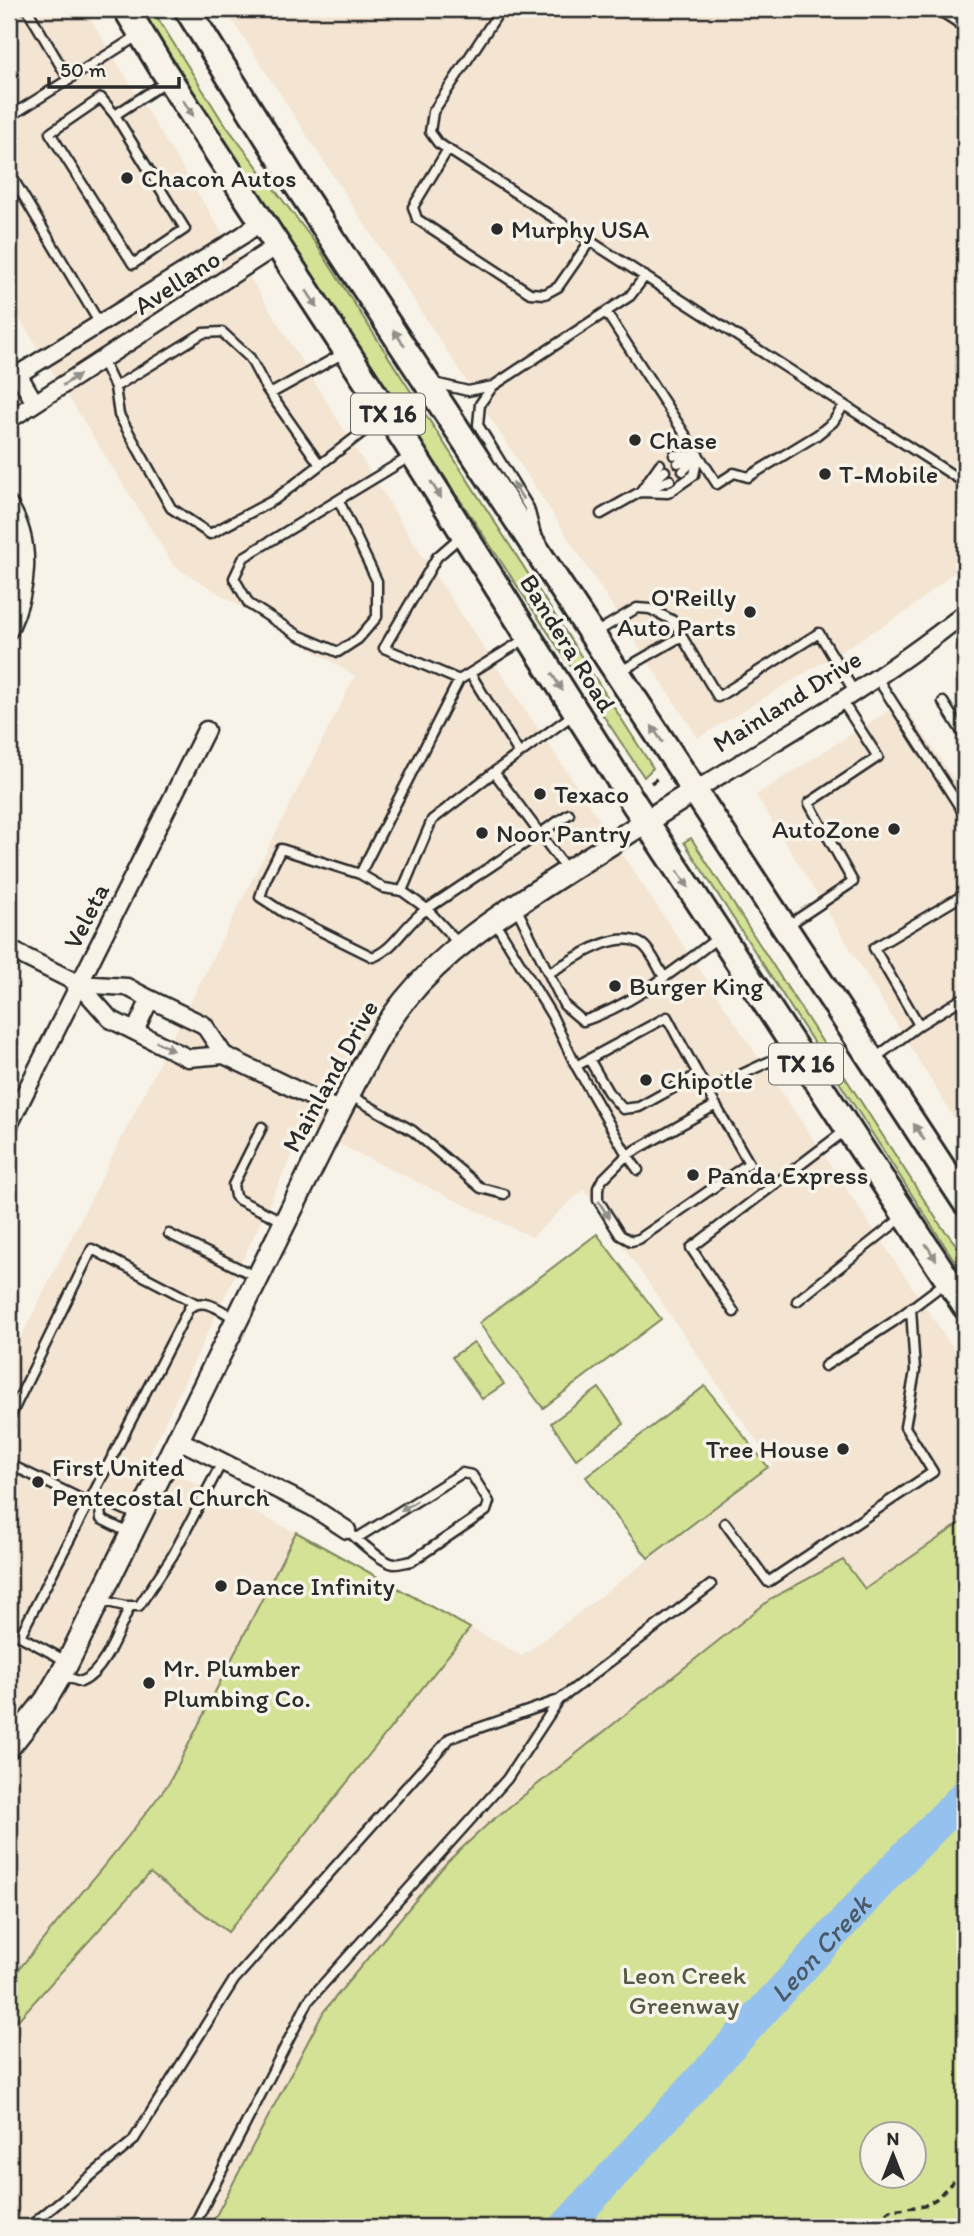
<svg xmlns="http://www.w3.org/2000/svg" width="974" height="2236" viewBox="0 0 974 2236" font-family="Itim,sans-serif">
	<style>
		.built { fill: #f4e4d2; fill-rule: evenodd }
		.green { fill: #d3e295; stroke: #7f8660; stroke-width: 2; fill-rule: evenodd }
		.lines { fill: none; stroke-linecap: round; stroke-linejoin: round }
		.river { stroke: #95c1ee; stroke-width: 32 }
		.lane-casing { stroke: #2b2b2b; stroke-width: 13 }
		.street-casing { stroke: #2b2b2b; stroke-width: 21 }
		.secondary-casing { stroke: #2b2b2b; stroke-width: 26 }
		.primary-casing { stroke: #2b2b2b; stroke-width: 30 }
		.path { stroke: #2b2b2b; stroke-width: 3.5; stroke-dasharray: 7 5; stroke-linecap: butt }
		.lane { stroke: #f7f3e8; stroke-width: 8 }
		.street { stroke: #f7f3e8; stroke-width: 16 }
		.secondary { stroke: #f7f3e8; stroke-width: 21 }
		.primary { stroke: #f7f3e8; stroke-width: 24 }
		.oneway { fill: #918f8a }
		.poi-dot { fill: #2b2b2b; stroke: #f7f3e8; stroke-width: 2.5 }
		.labels { text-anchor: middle; stroke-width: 7; stroke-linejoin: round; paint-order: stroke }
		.shield { fill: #f7f3e8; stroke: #686764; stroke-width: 2 }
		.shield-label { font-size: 24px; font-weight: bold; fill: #2b2b2b }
		.poi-label { font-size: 26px; fill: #2b2b2b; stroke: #f7f3e8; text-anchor: start }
		.street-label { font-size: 26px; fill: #2b2b2b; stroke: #f7f3e8 }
		.park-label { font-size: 26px; fill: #555946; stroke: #f7f3e8 }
		.water-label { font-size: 28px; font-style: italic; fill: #4b5866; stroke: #f7f3e8 }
	</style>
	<rect width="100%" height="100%" fill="#f7f3e8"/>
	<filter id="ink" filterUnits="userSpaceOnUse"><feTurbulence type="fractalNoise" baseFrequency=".0143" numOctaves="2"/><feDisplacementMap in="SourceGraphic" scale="14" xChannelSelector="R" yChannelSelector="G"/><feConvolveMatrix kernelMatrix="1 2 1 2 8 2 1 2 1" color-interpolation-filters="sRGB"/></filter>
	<g filter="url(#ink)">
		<path class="built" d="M9 9H84L417 548 965 1366V1520L865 1589 251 2227H9V1361L355 676 174 566 9 302ZM305 1128 532 1237 584 1189 773 1465 522 1656 299 1534 147 1460Z
			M225 9H965V563L907 611 698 738Z
			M902 702 965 796V1136L756 795Z"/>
		<path class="green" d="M140 9H152L221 119 316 244 653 768 644 777 334 310Z
			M691 838 939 1223 965 1256V1277L684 842Z
			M597 1234 661 1319 543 1408 479 1323Z
			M474 1342 504 1384 482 1399 452 1357Z
			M705 1386 768 1467 648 1558 586 1477Z
			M599 1388 624 1424 576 1459 551 1423Z
			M965 1520V2227H210L324 2011 447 1862 489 1823 772 1598 843 1560 865 1589ZM872 2134H914V2176H872Z
			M296 1532 470 1628 228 1932 150 1873 9 2030V1981L126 1839 169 1783Z"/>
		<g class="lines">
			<path class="river" id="s1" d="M565 2227 888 1874 965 1795"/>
			<defs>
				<path id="lane" d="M27 9 69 80
					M501 9 433 112 430 132 438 143 965 483
					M937 9 965 27
					M115 115 185 229 133 264 50 133 101 98 115 115 167 81
					M9 117 139 35
					M448 149 413 207 417 219 530 293 545 294 558 287 590 241
					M9 172 100 324
					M606 312 717 484 734 473 748 477 817 435 833 422 844 405
					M102 360 115 387 119 415 171 508 210 534 274 500 385 415
					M434 383 468 391 493 386
					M115 387 203 333 222 332 250 358 266 388 320 465
					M270 394 344 353
					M678 463 698 456 683 471
					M660 464 640 492 668 493 694 475 698 456 674 455
					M651 483 665 471
					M645 490 670 480
					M339 501 377 581V617L358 639 338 652 298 635 249 604 234 578 244 557 411 456
					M601 514 640 492
					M535 531 529 508 478 425 480 404 493 386 630 296 645 276
					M595 633 637 608 650 609 672 620 718 697 819 633 855 693
					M621 671 682 636
					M470 673 519 753
					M877 678 965 815
					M459 680 384 648 437 557 460 537
					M943 702 965 737
					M494 772 432 820 402 891 384 888 360 874 459 680 525 639
					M567 870 494 772 574 714
					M360 874 281 849 266 879 260 897 286 914 373 957C396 948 406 922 427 909L402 891
					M516 907 564 1005 583 1021C633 1005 677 968 719 937
					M495 922 552 1016 576 1066
					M787 926 853 882 809 803 878 757 842 701
					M459 944 427 909 569 814
					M549 973C573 960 618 926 643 945 652 952 658 968 664 977
					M919 1025 965 997
					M589 1059 608 1092 623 1109 639 1107 697 1075
					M874 1059 919 1025 874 948 965 894
					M708 1090 794 1050
					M351 1096 413 1131 481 1188 504 1194
					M262 1127 233 1185 235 1196 239 1200 285 1222
					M638 1170 627 1155 602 1180 598 1188V1200L620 1235 631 1241 639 1239 749 1163C721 1115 693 1067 667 1017L576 1066 627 1155 716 1105
					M169 1234 257 1277
					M797 1301 904 1216
					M734 1312 691 1248 846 1130
					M825 1366 893 1322 946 1282
					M9 1419 92 1249 195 1303
					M9 1464 100 1508
					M725 1523 768 1582 933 1472 905 1427 915 1371 911 1308
					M347 1530C357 1539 381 1562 394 1564 400 1564 406 1562 412 1561L486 1511 489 1502 472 1475 462 1473 357 1538
					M129 1533 101 1519 100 1508 110 1503 139 1516
					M99 1600 125 1606H139L173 1555 222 1462
					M68 1662 20 1636 189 1308C205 1296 221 1311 236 1319
					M62 1675 81 1682C105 1672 119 1629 130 1606
					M29 2227 133 2141 234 1980 450 1738 559 1700 711 1585
					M193 2227 309 2000 507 1779 559 1700"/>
				<path id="street" d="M18 374 35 403
					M9 380 243 235 262 221
					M9 420 278 245
					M9 505C33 543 28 590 9 630
					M694 791C787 735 880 681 965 613
					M9 949 79 984 110 1019 188 1058 224 1055 340 1111
					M79 984 127 987 150 999 204 1025 224 1055
					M135 1031 150 999
					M9 1125 206 730
					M177 1439 312 1507 347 1530"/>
				<path id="secondary" d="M9 1747 46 1700 67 1664 340 1111C360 1074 378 1033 405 1000 446 949 500 915 554 880 601 850 647 821 694 791"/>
				<path id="primary" d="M126 9 160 65 405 441 635 805 965 1306
					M187 9 298 187 965 1202"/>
			</defs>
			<use href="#lane" class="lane-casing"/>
			<use href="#street" class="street-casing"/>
			<use href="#secondary" class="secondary-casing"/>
			<use href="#primary" class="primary-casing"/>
			<path class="path" d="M651 783 658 778
				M866 2227 890 2210 924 2206 936 2199 965 2169"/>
			<use href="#lane" class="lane"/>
			<use href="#street" class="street"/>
			<use href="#secondary" class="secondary"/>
			<use href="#primary" class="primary"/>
		</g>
		<defs><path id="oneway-solid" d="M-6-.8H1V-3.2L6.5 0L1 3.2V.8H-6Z" transform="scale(1.75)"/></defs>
		<g class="oneway">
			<use href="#oneway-solid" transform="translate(188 108) rotate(57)"/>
			<use href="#oneway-solid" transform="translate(312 299) rotate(57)"/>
			<use href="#oneway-solid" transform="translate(399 338) rotate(-124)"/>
			<use href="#oneway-solid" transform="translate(71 380) rotate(-33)"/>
			<use href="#oneway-solid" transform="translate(436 490) rotate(58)"/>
			<use href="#oneway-solid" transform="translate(518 491) rotate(-121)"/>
			<use href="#oneway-solid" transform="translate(557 682) rotate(58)"/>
			<use href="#oneway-solid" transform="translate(657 734) rotate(-123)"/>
			<use href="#oneway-solid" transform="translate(683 879) rotate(56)"/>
			<use href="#oneway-solid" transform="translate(165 1046) rotate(27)"/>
			<use href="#oneway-solid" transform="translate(919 1132) rotate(-123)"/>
			<use href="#oneway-solid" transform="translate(604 1210) rotate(58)"/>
			<use href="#oneway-solid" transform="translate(931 1252) rotate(57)"/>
			<use href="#oneway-solid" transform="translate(409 1506) rotate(148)"/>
		</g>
	</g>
	<g class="poi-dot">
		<circle cx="127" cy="178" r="7"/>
		<circle cx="497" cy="229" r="7"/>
		<circle cx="635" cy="440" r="7"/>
		<circle cx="825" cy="474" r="7"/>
		<circle cx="750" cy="612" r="7"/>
		<circle cx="540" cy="794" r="7"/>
		<circle cx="894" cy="829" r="7"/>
		<circle cx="482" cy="833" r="7"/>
		<circle cx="615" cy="986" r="7"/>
		<circle cx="646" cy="1080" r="7"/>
		<circle cx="693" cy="1175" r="7"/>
		<circle cx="843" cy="1449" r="7"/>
		<circle cx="38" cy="1482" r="7"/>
		<circle cx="221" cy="1586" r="7"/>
		<circle cx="149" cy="1683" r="7"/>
	</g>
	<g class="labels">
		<g class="shield">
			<rect x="351" y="393.5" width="74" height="41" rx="5"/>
			<rect x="769" y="1043.5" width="74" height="41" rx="5"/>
		</g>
		<g class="shield-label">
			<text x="388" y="422">TX 16</text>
			<text x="806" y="1072">TX 16</text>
		</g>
		<g class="poi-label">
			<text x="141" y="187">Chacon Autos</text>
			<text x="511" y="238">Murphy USA</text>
			<text x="649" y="449">Chase</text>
			<text x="839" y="483">T-Mobile</text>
			<text x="736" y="606" text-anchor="end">O'Reilly<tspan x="736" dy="30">Auto Parts</tspan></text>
			<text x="554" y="803">Texaco</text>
			<text x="880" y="838" text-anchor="end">AutoZone</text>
			<text x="496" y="842">Noor Pantry</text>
			<text x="629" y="995">Burger King</text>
			<text x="660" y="1089">Chipotle</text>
			<text x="707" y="1184">Panda Express</text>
			<text x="829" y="1458" text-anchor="end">Tree House</text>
			<text x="52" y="1476">First United<tspan x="52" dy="30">Pentecostal Church</tspan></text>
			<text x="235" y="1595">Dance Infinity</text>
			<text x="163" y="1677">Mr. Plumber<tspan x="163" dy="30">Plumbing Co.</tspan></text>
		</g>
		<g class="street-label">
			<text transform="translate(177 282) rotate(-33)" y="9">Avellano</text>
			<text transform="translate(568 643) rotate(58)" y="9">Bandera Road</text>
			<text transform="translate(787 701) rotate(-32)" y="9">Mainland Drive</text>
			<text transform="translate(86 916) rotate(-63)" y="9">Veleta</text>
			<text transform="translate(330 1076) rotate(-61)" y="9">Mainland Drive</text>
		</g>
		<g class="park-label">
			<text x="684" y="1984">Leon Creek<tspan x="684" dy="30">Greenway</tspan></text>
		</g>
		<g class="water-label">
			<text dy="10" stroke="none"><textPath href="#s1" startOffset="378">Leon Creek</textPath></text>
		</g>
	</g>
	<rect width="974" height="2236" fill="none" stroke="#f7f3e8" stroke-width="35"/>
	<rect x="18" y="18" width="939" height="2201" fill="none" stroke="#2b2b2b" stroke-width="2.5" filter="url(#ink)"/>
	<g transform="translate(893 2155)"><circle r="33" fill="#f7f3e8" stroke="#a5a39c" stroke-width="2"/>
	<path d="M0-5L12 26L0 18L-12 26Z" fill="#2b2b2b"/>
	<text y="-10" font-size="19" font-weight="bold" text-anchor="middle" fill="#2b2b2b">N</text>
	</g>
	<path d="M49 77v10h130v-10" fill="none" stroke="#2b2b2b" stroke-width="3.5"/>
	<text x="60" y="77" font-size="21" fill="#2b2b2b" stroke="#f7f3e8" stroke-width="5" paint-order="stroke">50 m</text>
</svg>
